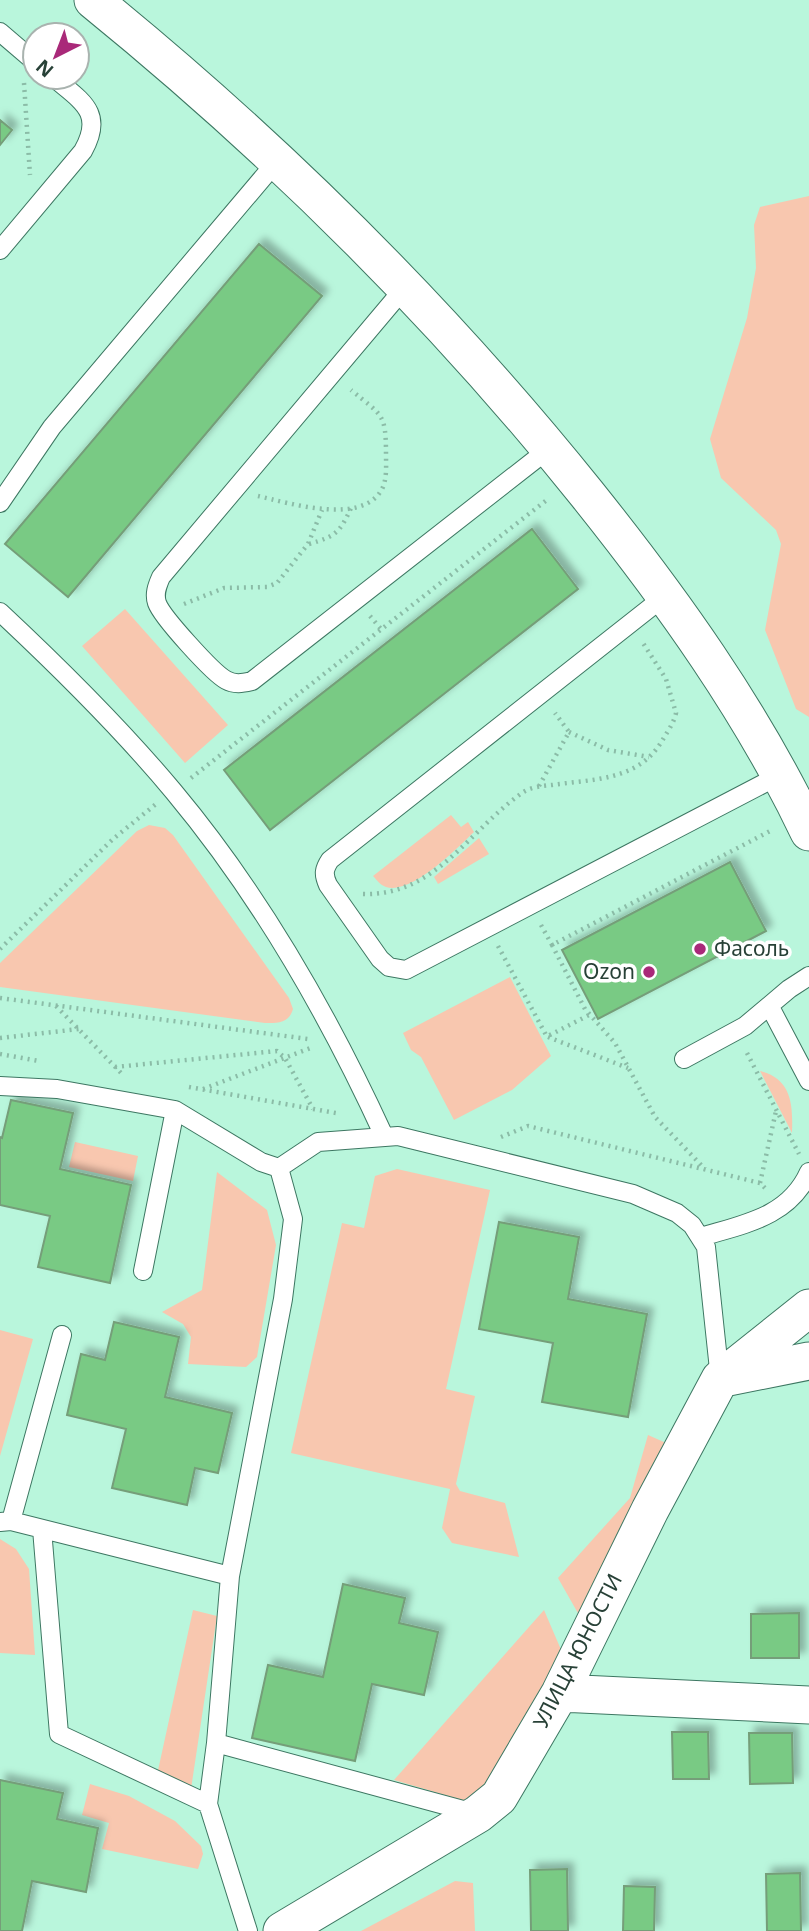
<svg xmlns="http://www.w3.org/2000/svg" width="809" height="1931" viewBox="0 0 809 1931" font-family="'Noto Sans',sans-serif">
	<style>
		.green { fill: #f8c7af }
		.building { fill: #79ca84; stroke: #759e79; stroke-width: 2; filter: url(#shadow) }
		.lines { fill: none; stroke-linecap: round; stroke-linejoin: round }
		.service-casing { stroke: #3d7762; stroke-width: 20 }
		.minor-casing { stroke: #3d7762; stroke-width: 39 }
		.path { stroke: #8bbca7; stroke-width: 4.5; stroke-dasharray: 2 5; stroke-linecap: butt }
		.service { stroke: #fff; stroke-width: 18 }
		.minor { stroke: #fff; stroke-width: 37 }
		.poi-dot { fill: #a92979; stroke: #fff; stroke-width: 2.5 }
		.labels { text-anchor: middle; stroke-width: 7; stroke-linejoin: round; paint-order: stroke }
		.poi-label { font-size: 21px; fill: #284137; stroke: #fff; text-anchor: start }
		.street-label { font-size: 21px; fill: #284137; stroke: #fff }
	</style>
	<defs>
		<filter id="shadow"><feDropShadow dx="6" dy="-6" stdDeviation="3.5" flood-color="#0004"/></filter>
	</defs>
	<rect width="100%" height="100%" fill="#b9f6dc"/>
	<path class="green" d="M809 196V717L796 709 765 630 781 544 776 530 721 478 710 439 747 318 756 268 754 225 760 207Z
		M125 609 228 725 185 763 82 646Z
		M451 815 461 827 468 822 474 832C457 848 412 895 386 887 380 885 377 880 373 876Z
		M149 825 165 828 173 835 289 998 293 1009C289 1023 279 1023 265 1023L0 987V963L137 831Z
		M479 838 489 854 438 884 434 877Z
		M510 977 551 1056 512 1090 454 1120 421 1057 411 1050 403 1033Z
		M760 1071C792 1079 793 1105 792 1133Z
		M75 1142 138 1156 133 1181 69 1167Z
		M397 1169 490 1190 446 1389 475 1396 456 1484 460 1491 505 1503 519 1557 452 1543 442 1528 450 1489 291 1453 342 1223 364 1228 375 1176Z
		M217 1172 267 1210 276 1245 257 1357 246 1367 188 1364 191 1337 183 1324 162 1312 202 1290Z
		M0 1330 33 1339 0 1456Z
		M648 1435 666 1443 583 1622 558 1578 630 1498Z
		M0 1539 16 1549 29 1569 35 1655 0 1653Z
		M193 1610 217 1616 191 1789 157 1775Z
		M544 1610 565 1659 502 1766 476 1799 465 1801 394 1780Z
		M90 1784 129 1796 175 1821 201 1846 203 1854 198 1869 102 1849 109 1823 82 1815Z
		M455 1881 473 1883 475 1931H361Z"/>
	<path class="building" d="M0 120 12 130 0 145Z
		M259 244 322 296 68 597 5 544Z
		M532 529 578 589 270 830 224 770Z
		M730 862 766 931 598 1019 562 950Z
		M11 1100 73 1113 60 1169 131 1185 110 1283 38 1267 50 1216 0 1205V1137L2 1138Z
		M499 1222 579 1237 568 1299 647 1314 628 1417 542 1402 553 1343 479 1329Z
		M114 1322 179 1337 165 1397 232 1413 218 1473 195 1468 187 1505 112 1488 126 1429 67 1415 81 1354 105 1360Z
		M343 1584 405 1598 399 1623 438 1632 424 1695 372 1684 355 1761 252 1738 268 1665 323 1677Z
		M799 1613V1658H751V1614Z
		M672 1732H708L709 1779H673Z
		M749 1733H792L793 1783 750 1784Z
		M0 1780 63 1793 57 1819 98 1828 86 1892 32 1881 22 1931H0Z
		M567 1869 568 1931H531L530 1870Z
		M800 1873 801 1931H767L766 1874Z
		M624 1886 655 1887 654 1931H623Z"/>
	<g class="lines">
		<defs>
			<path id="service" d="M0 32 35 62
				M0 250 83 151C105 112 81 101 53 77
				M406 286 161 577C157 586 154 594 157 603 162 617 213 673 226 680 235 685 243 683 252 681L550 448
				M0 503 52 427 277 161
				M665 596 330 860C324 869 323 874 328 885L380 959 389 967 406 970 780 775
				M0 612C61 669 120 727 174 792 260 895 328 1014 384 1136
				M770 1007 809 1081
				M684 1059 745 1026 789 989 809 976
				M0 1086 57 1089 175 1110
				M279 1168 318 1142 398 1136 633 1194 677 1213 692 1225 706 1247 720 1379
				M701 1237C744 1224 789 1217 809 1172
				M143 1271 175 1110 261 1162 279 1168 293 1219 283 1299 230 1576 216 1743 208 1804 248 1931
				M11 1521 62 1335
				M0 1522 11 1521 230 1576
				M42 1529 59 1734 208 1804
				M216 1743 474 1813"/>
			<path id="minor" d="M93 0C274 147 440 311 587 494 671 599 751 710 809 832
				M728 1377 809 1361
				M560 1693 809 1705
				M282 1931 478 1814 499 1797 560 1693 650 1510 720 1379 809 1308"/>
		</defs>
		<use href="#service" class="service-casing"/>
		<use href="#minor" class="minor-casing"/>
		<path class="path" d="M24 83 30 175
			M258 496C289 503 365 527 383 487 387 477 386 465 386 455 386 412 382 416 351 390
			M309 544C337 536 340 532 352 506
			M184 604 224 588 267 587 277 583 308 544 322 510
			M370 616 381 629
			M569 732 608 750 649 757
			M191 778 548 499
			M539 786 569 732 555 713
			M363 894C436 896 469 830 522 793 530 787 542 786 552 785 593 779 638 781 662 741 667 732 674 723 676 713L666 679 643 643
			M541 925 552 945 772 830
			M552 945 585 1009 615 1043 655 1117 705 1169
			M498 946 546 1035 548 1036 589 1015
			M0 949 113 839 156 804
			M0 998 308 1039
			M56 1006 123 1075
			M548 1037 628 1068
			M0 1038 79 1029
			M747 1053 799 1154
			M0 1054 39 1061
			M115 1067 277 1051 285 1058 313 1109
			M189 1087 336 1113
			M203 1089 313 1047
			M501 1137 528 1126 760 1183 765 1188
			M760 1183 776 1111"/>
		<use href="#service" class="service"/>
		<use href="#minor" class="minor"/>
	</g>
	<g class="poi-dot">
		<circle cx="700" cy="949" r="7"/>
		<circle cx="649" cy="972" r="7"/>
	</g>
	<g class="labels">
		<g class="poi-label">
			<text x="714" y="956">Фасоль</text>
			<text x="635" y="979" text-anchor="end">Ozon</text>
		</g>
		<g class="street-label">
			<text transform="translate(578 1651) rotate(-63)" y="7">УЛИЦА ЮНОСТИ</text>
		</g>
	</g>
	<g transform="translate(56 56) rotate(222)"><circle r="33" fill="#ffffff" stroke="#a9b3af" stroke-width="2"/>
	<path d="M0-5L12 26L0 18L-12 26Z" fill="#a92979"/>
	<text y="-10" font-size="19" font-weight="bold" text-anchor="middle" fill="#284137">N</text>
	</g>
</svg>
